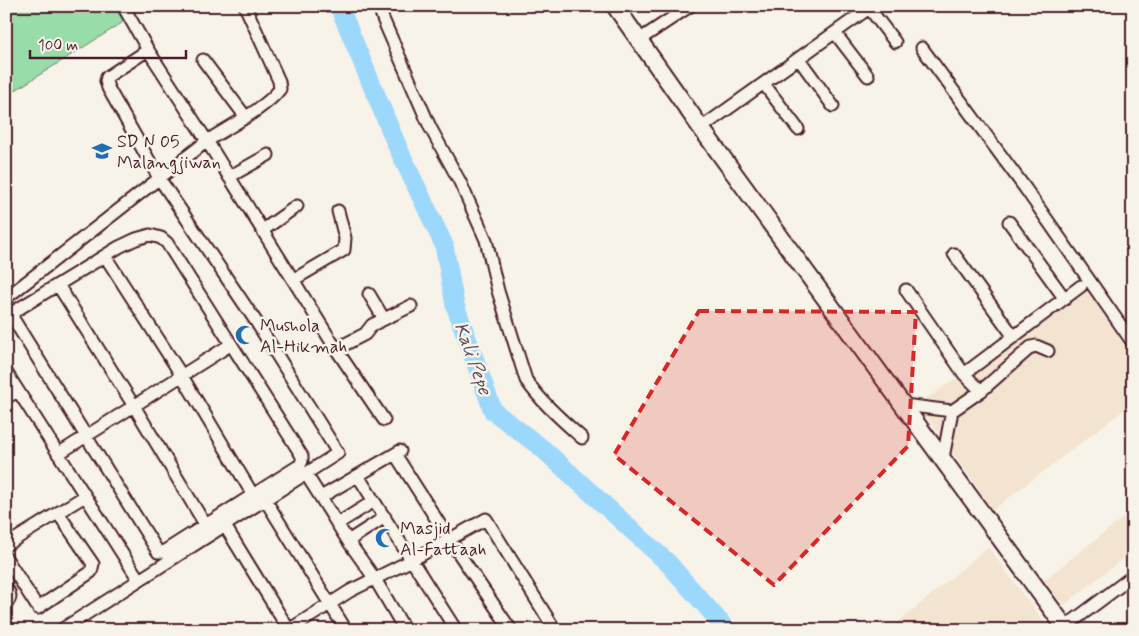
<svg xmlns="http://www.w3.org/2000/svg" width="1139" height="636" viewBox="0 0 1139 636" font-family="Mynerve,sans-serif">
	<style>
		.built { fill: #f3e4d1 }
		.green { fill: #98dda9; stroke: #717e6a }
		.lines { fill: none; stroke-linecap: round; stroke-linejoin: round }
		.river { stroke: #9cd8fc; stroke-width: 19 }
		.minor-casing { stroke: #4a1f2b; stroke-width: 15 }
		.secondary-casing { stroke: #4a1f2b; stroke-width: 20 }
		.minor { stroke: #f7f3e8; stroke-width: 11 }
		.secondary { stroke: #f7f3e8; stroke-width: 16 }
		.marked { fill: #d62828; fill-opacity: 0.2; stroke: #d62828; stroke-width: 4; stroke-dasharray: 10 6; stroke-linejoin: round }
		.labels { text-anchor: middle; stroke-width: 5; stroke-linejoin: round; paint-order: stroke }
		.poi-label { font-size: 18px; fill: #4a1f2b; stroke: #f7f3e8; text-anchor: start }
		.water-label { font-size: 19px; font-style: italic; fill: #5e4d5f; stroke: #f7f3e8 }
	</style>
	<rect width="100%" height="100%" fill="#f7f3e8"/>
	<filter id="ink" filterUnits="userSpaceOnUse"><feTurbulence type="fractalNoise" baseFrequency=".02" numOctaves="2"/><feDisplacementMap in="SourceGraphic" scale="10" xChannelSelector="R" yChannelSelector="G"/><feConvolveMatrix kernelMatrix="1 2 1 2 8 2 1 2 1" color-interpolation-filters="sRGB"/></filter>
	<g filter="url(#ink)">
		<path class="built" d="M1087 284 1133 348V403L993 510 918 404 1015 339Z
			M1133 510V551L1063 606 1044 580Z
			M988 547 1050 630H889Z"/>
		<path class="green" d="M6 6H115L125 21 6 96Z"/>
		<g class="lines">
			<path class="river" d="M339 6 398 148 444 245 455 305 493 411 543 449 668 563 727 630"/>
			<defs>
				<path id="minor" d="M123 6 148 50 207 141C228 127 265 109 280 89L279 81 245 6
					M379 6 383 19 430 127 460 182 486 240 498 291 526 380C541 402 562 420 582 438
					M869 8 895 42
					M835 33 868 76
					M639 40 690 6
					M922 48 1025 188 1133 343
					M799 59 833 106
					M203 60 245 116
					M764 84 798 129
					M701 128 872 6
					M229 177 268 155
					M1009 222 1065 299
					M263 230 297 206
					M150 235 161 238 167 243 302 456V461L300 465 163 552H158L12 317 15 311 119 247 136 239Z
					M954 254 1014 337
					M105 256 182 376 253 495
					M293 280 344 250 345 238 338 211
					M58 285 134 406 206 526
					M906 290 964 374 981 391
					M369 294 384 319
					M6 298 207 141 336 349 384 420
					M336 349 365 334 372 325 411 306
					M6 372 139 580
					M964 374 1081 286
					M6 398 17 391
					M904 405 952 411
					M58 454 230 345
					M395 454 449 539 511 630
					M943 458 952 411 981 391 1031 347 1036 346 1048 351
					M306 474 348 541 375 579 405 630
					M358 476 456 630
					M321 497 400 451
					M266 501 346 630
					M337 524 374 501
					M225 526 289 630
					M348 541 385 517
					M6 545 85 496
					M6 558 38 608 91 572 93 564 58 513
					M6 588C10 593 12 598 6 603
					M1065 627 1133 576
					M61 630 338 453 257 323 159 178 108 88 106 81 107 77 148 50
					M289 630 350 591 412 560 486 519 552 625V630"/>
				<path id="secondary" d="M615 6 701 128 1067 630"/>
			</defs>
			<use href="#minor" class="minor-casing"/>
			<use href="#secondary" class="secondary-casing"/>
			<use href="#minor" class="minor"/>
			<use href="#secondary" class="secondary"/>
		</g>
	</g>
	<path class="marked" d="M699 311 916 312 908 446 774 585 614 455Z"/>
	<defs>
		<symbol id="school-bare" viewBox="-9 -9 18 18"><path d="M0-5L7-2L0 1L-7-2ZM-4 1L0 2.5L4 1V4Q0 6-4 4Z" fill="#1f6fb2" stroke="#f7f3e8" stroke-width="2.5" paint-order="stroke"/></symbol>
		<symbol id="mosque-bare" viewBox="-9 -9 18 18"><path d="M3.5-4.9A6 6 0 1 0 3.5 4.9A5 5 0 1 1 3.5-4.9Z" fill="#1f6fb2" stroke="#f7f3e8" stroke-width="2.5" paint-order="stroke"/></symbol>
	</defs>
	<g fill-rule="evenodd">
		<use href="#school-bare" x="88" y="137" width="28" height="28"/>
		<use href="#mosque-bare" x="231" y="321" width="28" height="28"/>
		<use href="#mosque-bare" x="371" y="524" width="28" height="28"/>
	</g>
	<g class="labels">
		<g class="poi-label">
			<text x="117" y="147">SD N 05<tspan x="117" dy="21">Malangjiwan</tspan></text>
			<text x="260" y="331">Mushola<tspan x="260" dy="21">Al-Hikmah</tspan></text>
			<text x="400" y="534">Masjid<tspan x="400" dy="21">Al-Fattaah</tspan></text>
		</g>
		<g class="water-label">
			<text transform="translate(474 358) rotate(70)" y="7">Kali Pepe</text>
		</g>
	</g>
	<rect width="1139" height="636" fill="none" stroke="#f7f3e8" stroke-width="25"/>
	<rect x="12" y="12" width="1114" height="611" fill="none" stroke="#4a1f2b" stroke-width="2" filter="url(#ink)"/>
	<path d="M30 50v8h156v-8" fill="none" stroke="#4a1f2b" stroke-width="2.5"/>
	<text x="38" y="50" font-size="15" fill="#4a1f2b" stroke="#f7f3e8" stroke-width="4" paint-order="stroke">100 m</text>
</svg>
